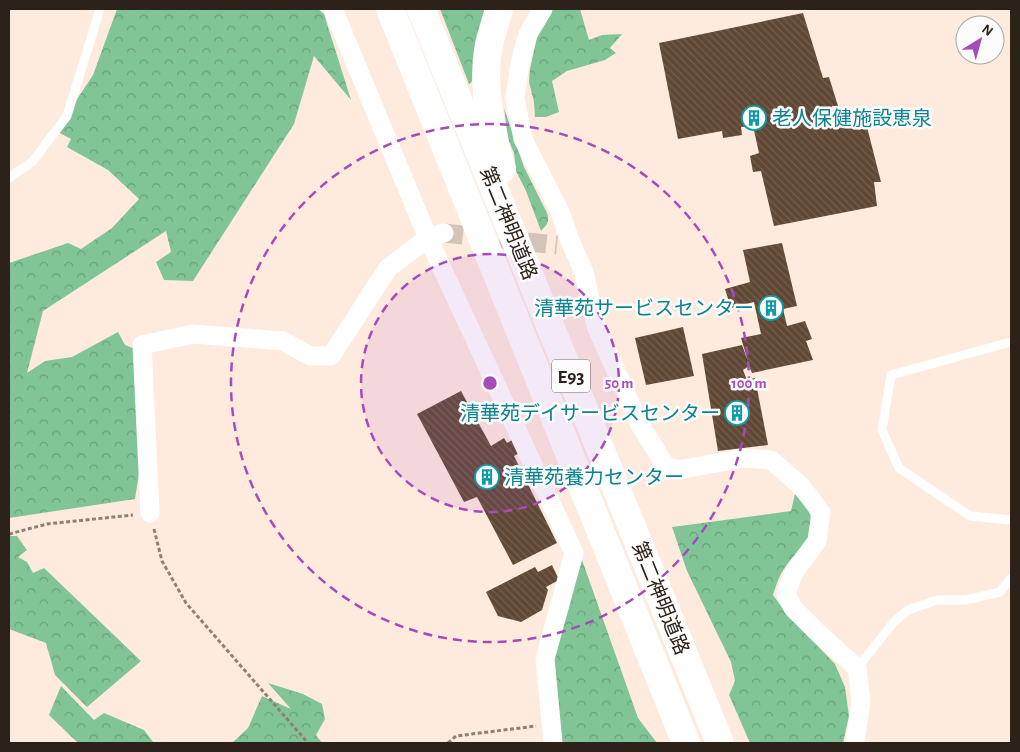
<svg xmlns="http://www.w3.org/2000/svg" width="1020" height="752" viewBox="0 0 1020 752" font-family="'Alegreya Sans','Noto Sans JP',sans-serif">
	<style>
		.forest { fill: url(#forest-crowns) }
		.building { fill: url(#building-back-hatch) }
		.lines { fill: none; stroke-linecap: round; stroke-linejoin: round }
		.street-tunnel { stroke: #d4c3b7; stroke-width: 19; stroke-dasharray: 19 9; stroke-linecap: butt }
		.path { stroke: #8f8075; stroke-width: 3; stroke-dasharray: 4 2.5; stroke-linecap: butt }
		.lane { stroke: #fff; stroke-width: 9 }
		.street { stroke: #fff; stroke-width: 19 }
		.highway { stroke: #fff; stroke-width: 28 }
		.ring { fill: none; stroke: #a44dba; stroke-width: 2.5; stroke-dasharray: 9 6 }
		.labels { text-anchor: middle; stroke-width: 5; stroke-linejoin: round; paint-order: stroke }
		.shield { fill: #fcfcfc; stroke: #6b635d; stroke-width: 1 }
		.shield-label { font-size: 19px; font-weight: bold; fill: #2d2219 }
		.culture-label { font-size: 20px; fill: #0d838f; stroke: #fcfcfc; text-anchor: start }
		.street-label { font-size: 20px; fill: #2d2219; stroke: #fcfcfc }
		.centre { fill: #a44dba; stroke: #fcfcfc; stroke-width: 2.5 }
		.ring-label { font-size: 15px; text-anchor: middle; font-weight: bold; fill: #a44dba; stroke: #fcfcfc; stroke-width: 5; stroke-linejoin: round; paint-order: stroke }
	</style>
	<defs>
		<pattern id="forest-crowns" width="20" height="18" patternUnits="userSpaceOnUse" patternTransform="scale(1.25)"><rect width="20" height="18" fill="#81c597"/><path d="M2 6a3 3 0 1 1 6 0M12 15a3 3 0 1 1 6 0" fill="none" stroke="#6aa07a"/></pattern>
		<pattern id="building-back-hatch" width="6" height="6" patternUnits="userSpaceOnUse" patternTransform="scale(1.25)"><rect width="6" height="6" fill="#604835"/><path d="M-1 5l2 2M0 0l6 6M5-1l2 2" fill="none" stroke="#735f50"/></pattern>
	</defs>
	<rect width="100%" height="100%" fill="#feebde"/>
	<path class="forest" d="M117 9H318L324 14 351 100 314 56 294 124 193 281 164 280 156 262 171 252 166 231 43 311 27 373 45 361 72 357 118 332 125 345 133 348 141 461 135 499 9 518V263L68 243 81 249 112 228 139 199 108 170 67 147 71 139 56 131 93 75Z
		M440 9H486L476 78 469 84Z
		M553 9H580L589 40 602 35 622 34 610 48 616 53 605 60 567 71 552 81 559 112 546 117H535L534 102 529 82 530 69 537 37Z
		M504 108 524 167 547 213C550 222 547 225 541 231L526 191 516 171 514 153 508 139Z
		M795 494C835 534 796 544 780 576 777 582 775 589 773 595L786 613 835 664 845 687 849 716 843 743H750L729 695 735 681 731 662 687 571 672 527 791 511Z
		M9 536H17L27 550 18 557 27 562 33 573 44 568 141 661 87 707 55 675 46 643 9 629Z
		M582 560 638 718 657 743H562L554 656Z
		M268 683 303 694 322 704 325 719 316 735 322 743H232L248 728 262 696 291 709Z
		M61 686 94 720 104 713 144 730 154 743H78L49 715Z"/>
	<path class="building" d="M803 13 823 78 829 77 838 106H832L833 120 854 117 859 130 867 127 881 182H874L877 206 774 226 761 171 753 172 750 156 759 153 753 126 741 127 742 135 723 138 722 131 678 139 659 43Z
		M782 243 797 306 783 309 787 326 805 321 812 339 806 341 813 360 752 373 749 366 743 370 747 380 755 378 768 445 718 451 702 354 742 345 748 361 741 338 761 334 754 302 731 308 725 289 750 282 743 250Z
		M683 327 694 376 646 385 635 338Z
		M461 391 491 446 504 438 507 443 515 438 524 450 514 456 557 543 513 565 477 497 464 502 417 414Z
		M552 565 559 580 546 587 548 590 542 610 521 622 498 616 486 592 535 567 538 572Z"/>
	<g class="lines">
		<path class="street-tunnel" d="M444 233 557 245"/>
		<path class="path" d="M154 529 162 561 186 603 308 743
			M9 534 47 524 133 515
			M448 743 456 736 536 726"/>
		<path class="lane" d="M9 178 32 162 67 116 100 9
			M1011 342 891 375 882 430 899 468 970 516 1011 520
			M857 668 894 622 908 610 937 600H966L1000 592 1011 578"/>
		<path class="street" d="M333 9 428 238 574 553 545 659 553 743
			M543 9 528 34 520 63 515 98 523 139 561 214 570 241 584 272 596 326 639 423 665 465 678 470 743 458 771 460 801 486 821 512 817 541 794 572 786 594 793 608 816 631 857 668 861 701 855 743
			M150 513 142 345 193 334 283 341 310 356H331L388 268 428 238 444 233"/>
		<path class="highway" d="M390 9 686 743
			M421 9 720 743
			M499 9C496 22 490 36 488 50 482 89 491 132 502 169"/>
	</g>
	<circle cx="490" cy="383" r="129" fill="#a44dba" fill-opacity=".12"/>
	<g class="ring">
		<circle cx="490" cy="383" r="129"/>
		<circle cx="490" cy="383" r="259"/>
	</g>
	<defs>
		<symbol id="building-ring" viewBox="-11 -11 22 22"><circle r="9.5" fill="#fcfcfc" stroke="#0f9aa8" stroke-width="1.5"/><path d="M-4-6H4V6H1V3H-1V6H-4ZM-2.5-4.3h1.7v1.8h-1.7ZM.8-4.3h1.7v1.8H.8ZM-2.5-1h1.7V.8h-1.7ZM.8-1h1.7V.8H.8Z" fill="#0f9aa8"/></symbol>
	</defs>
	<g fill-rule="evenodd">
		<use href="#building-ring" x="740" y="104" width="28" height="28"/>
		<use href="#building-ring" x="757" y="294" width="28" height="28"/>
		<use href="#building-ring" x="723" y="399" width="28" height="28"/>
		<use href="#building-ring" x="473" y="463" width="28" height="28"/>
	</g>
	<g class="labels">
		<rect class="shield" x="552" y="359.5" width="38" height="33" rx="4"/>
		<g class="shield-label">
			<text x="571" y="383">E93</text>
		</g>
		<g class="culture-label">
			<text x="772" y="125">老人保健施設恵泉</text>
			<text x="754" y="315" text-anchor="end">清華苑サービスセンター</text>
			<text x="720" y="420" text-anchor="end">清華苑デイサービスセンター</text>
			<text x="504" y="484">清華苑養力センター</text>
		</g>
		<g class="street-label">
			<text transform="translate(509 223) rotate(68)" y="7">第二神明道路</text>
			<text transform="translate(661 598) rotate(68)" y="7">第二神明道路</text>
		</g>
	</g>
	<circle cx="490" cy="383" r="8" class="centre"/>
	<g class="ring-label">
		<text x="619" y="388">50 m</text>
		<text x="749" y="388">100 m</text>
	</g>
	<rect width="1020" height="752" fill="none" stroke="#2d2219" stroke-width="20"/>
	<g transform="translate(980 40) rotate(37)"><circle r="24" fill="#fcfcfc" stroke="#a9a5a1"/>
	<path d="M0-4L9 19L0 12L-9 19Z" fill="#a44dba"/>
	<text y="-8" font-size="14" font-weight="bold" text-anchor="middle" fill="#2d2219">N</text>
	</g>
</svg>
